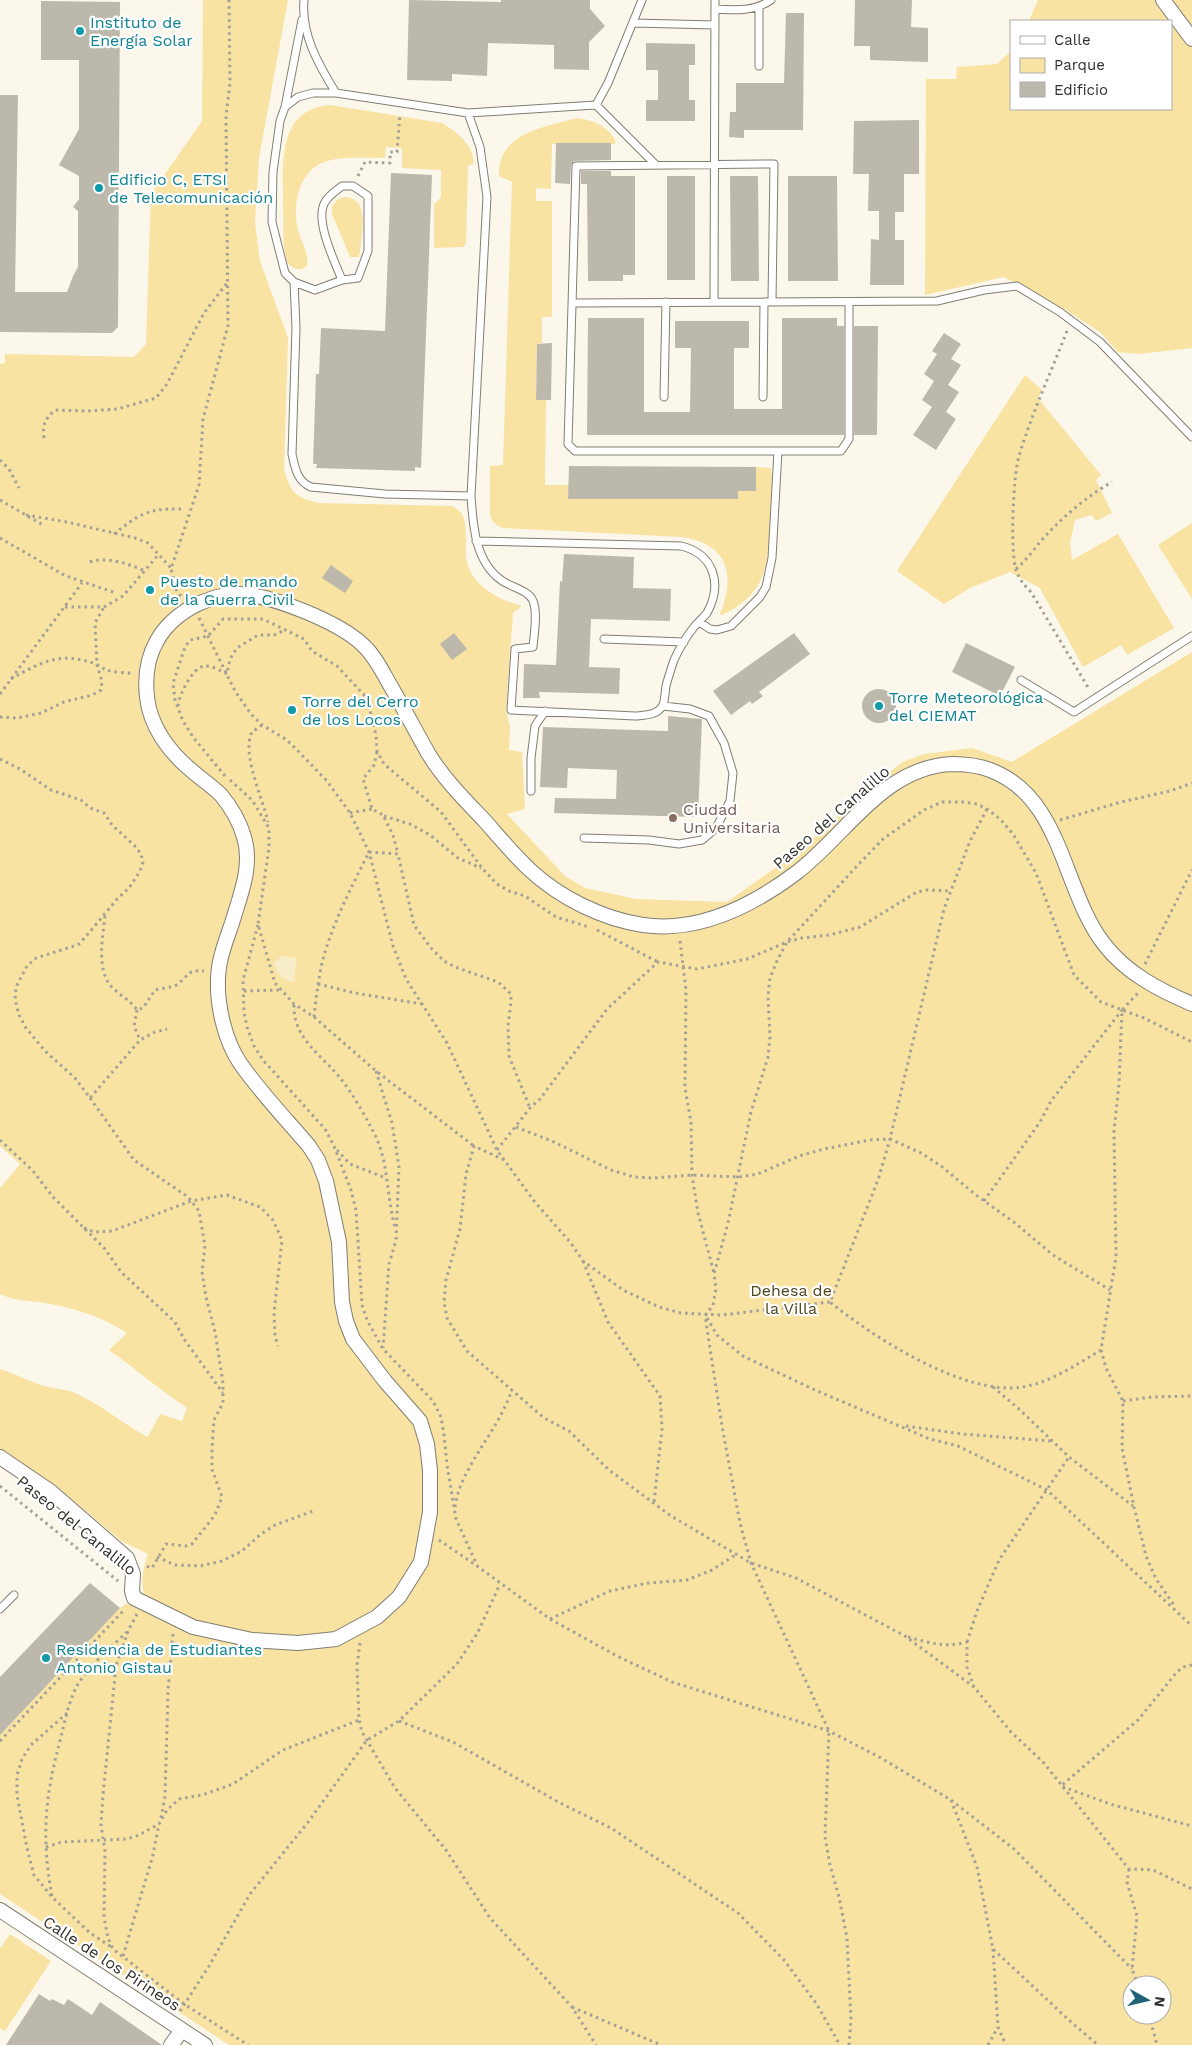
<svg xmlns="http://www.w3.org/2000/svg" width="1192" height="2045" viewBox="0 0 1192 2045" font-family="'Work Sans',sans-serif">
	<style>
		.green { fill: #f8e3a3; fill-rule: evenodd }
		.sand { fill: #f7edc8 }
		.building { fill: #bcb8ac }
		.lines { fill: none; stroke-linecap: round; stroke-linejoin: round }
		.lane-casing { stroke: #817d72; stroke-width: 9 }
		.street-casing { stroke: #817d72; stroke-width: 16 }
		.path { stroke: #a3a096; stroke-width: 3; stroke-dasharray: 2.5 4; stroke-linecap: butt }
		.lane { stroke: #fff; stroke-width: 7 }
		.street { stroke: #fff; stroke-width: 14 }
		.culture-dot { fill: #0f9aa8; stroke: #fff; stroke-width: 2 }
		.education-dot { fill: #8d6e63; stroke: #fff; stroke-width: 2 }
		.labels { text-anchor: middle; stroke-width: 4.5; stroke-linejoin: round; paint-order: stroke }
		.culture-label { font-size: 16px; fill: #0d838f; stroke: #fff; text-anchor: start }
		.education-label { font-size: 16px; fill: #785e54; stroke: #fff; text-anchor: start }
		.street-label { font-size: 16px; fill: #32302b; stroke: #fff }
		.park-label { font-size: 16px; fill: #50441c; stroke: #fff }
	</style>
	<rect width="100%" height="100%" fill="#fbf7ea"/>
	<path class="green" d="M203 0H288L259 158 255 223 260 261 288 338 284 470C292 494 294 496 318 503L453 506C455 508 460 511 462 514 468 525 465 544 466 557 469 584 498 600 522 606L513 613 506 711 510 727 509 750 522 752 525 809 507 814 565 876 585 888 636 899 727 902 796 853 878 781 903 762 924 754 972 748 1012 762 1192 652V2045H229L0 1894V1735L120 1608 144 1593C140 1579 144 1567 148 1554L121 1541 68 1496 33 1471 0 1453V1369C16 1374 32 1383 48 1387 60 1389 70 1390 81 1396 105 1407 124 1425 148 1437L160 1414 182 1421 187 1408C160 1390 136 1369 109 1350L127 1333C104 1318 78 1309 50 1304 33 1300 16 1302 0 1294V1188L20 1164 0 1146V364L5 363V354L134 357 146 344 151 194 202 121ZM1132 1985H1162V2015H1132Z
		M1038 0H1192V348L1138 354 1118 352 1100 332 1066 310 1004 277 925 295 926 79H956L957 67 997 64 1011 51V109H1171V21H1029Z
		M330 105 442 123C458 133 472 143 474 163L468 166 466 244 463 247 434 248V205L441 197V170L402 168V148L386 147 385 158C365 158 346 156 327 161 300 169 293 201 297 225 299 239 309 251 307 266 299 272 293 269 287 262 282 243 284 223 283 204 283 164 277 109 330 105Z
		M577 118C592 120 609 126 616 142L614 144H552L551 189 536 188V201H552V317H542V343L537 344 536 399 546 400 545 485H569L568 499H738V491H756V467L771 468C773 483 771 500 770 515 768 562 770 592 722 615L720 614C736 574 728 544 682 537L503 528C496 526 493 523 490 515V466L503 465 512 182 499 176C497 133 545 127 577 118Z
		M346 197C371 200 361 234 360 253L358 257H350L332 214V206L338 199Z
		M1025 375 1042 390 1038 398 1101 475 1096 480 1112 513 1096 521 1092 515 1075 520 1070 543 1072 560 1118 534 1174 628 1127 655 1121 645 1083 667 1040 588 1010 572 970 588 944 604 897 571Z
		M1192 523V599L1158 545Z
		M10 1934 51 1961 5 2031 0 2028V1949Z"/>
	<path class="sand" d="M281 956 297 958 294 982C281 980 278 975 273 962L277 961Z"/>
	<path class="building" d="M409 0 501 2V0H590V9L605 26 589 42V70L554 69V45L488 43 487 76 452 74V81L407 80Z
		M855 0H912L911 27 928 28V62L870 60V46H854Z
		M41 1 120 2 118 327 112 333 0 332V95H18L15 292H67L73 276 78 267V211L73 207 79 199V176L59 165 79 129V60H41Z
		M786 13H804L803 130H744V138L729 137 730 112H736V83H784Z
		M646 43 695 44V65H689V100H695V121H646V100H658V70H646Z
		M919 120V174H904V212H895V240H904V285H870L871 239 879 240V211H868L869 174H853L854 121Z
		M556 143H611V160L574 161 571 165 570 184 555 183Z
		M581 171H611V176H635V275H623V281H588L587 184H581Z
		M391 173 432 175 421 468 415 467V471L316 468 317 464H313L316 374H319L321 328 385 331Z
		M667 176H695V280H667Z
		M730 176H758L759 281H731Z
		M788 176H837L838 281H788Z
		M588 318H644V412H690L691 348H675V321H749V348H734V409H782V318H837V326H844V435H587Z
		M854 326H878L877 435H854Z
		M944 333 961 344 951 359 961 365 948 385 959 392 946 412 956 419 936 450 913 435 932 407 922 400 934 381 924 374 937 354 932 351Z
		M552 343 551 400H536L537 344Z
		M569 466 756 467V491H738V499H568Z
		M564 554 634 557 633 588 671 589 670 621 591 619 589 667 620 668 619 694 539 692 540 698H523L524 664 556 665 560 581 562 582Z
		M331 565 353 581 345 593 322 578Z
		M454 633 467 649 452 660 440 644Z
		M794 633 810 654 759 692 763 696 752 704 750 701 731 715 713 691Z
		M966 643 1015 667 1000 696 952 672Z
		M862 706a17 17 0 1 1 34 0a17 17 0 1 1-34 0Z
		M668 716 702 719 698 817 554 813 555 798 616 799 617 770 568 768 567 788 540 787 543 727 668 731Z
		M90 1583 120 1608 0 1735V1677Z
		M39 1994 50 2001 52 1999 64 2005 68 1999 92 2015 100 2002 162 2045H6Z"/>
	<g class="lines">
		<defs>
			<path id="lane" d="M304 0C301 34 318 64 336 93L468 113 596 105 656 165
				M759 7V66
				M715 9C734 10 754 12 771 0
				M633 23 715 25
				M336 93H313L298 97 285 107 280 121 273 172 272 222 285 273 294 282 296 328 292 454C295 468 297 481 311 487L385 494 471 496 487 197 480 147 468 113
				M596 105 608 83 642 0
				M285 107 302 20
				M342 186H353L368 196V251L358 278 342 280C335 262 314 220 325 202 329 195 336 191 342 186Z
				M294 282 315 290 342 280
				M714 301 715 0
				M772 302 774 164 576 166 568 444 575 451H841L849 439V303
				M573 303 937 301 984 290 1017 286 1060 312 1100 342 1192 437
				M664 397 666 302
				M763 397 764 302
				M471 496C473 526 475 561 501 580 510 587 529 590 533 601 538 612 534 635 533 647L515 649 511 710 635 716C645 715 657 716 663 705 665 700 665 692 666 686 668 678 671 669 674 660 679 649 686 637 694 627 698 622 703 618 707 613 723 584 714 554 681 546L476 541
				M699 622 710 629 717 630 731 626 760 597 766 587 772 558 778 451
				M604 639 684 642
				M1021 680 1074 712 1192 636
				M531 791V758L535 726 545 711
				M584 838 649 840 679 844 702 840 716 828 730 801 733 773 724 743 709 716 690 709 663 706
				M0 1609 14 1595"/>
			<path id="street" d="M1163 0 1192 39
				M0 1457 50 1491 127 1558 133 1574 132 1591 134 1598 193 1627 252 1640 298 1643 336 1639 377 1617 399 1597 421 1562 430 1512V1470L427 1444 420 1421 385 1381 353 1339 346 1321 342 1302 339 1242 326 1181 318 1160 309 1146C286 1119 260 1092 240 1063 225 1041 217 1006 218 980 218 960 226 941 232 923 240 896 253 866 244 837 240 823 231 807 221 795 212 786 201 779 191 770 169 752 150 726 147 697 142 654 161 621 200 603 213 598 224 594 238 594 270 594 339 622 363 645 375 656 382 671 390 685 403 707 415 730 428 753 443 778 464 799 484 820 499 837 514 855 530 870 560 898 603 919 643 925 699 933 752 906 796 873 846 835 883 767 952 764 965 764 977 765 990 770 1063 797 1062 890 1104 944 1126 973 1159 990 1192 1004
				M0 1910 205 2045
				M171 2045 182 2030"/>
		</defs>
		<use href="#lane" class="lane-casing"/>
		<use href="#street" class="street-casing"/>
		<path class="path" d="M358 176 365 162 390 163V152H397L400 114
			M1067 331C1051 372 1032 413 1019 456 1013 476 1010 550 1016 570 1019 579 1024 585 1031 592L1089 689
			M44 438C42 425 45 419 55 410L88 411 117 409 156 398 167 384 204 313 227 283
			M0 460 9 469 19 488
			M0 500 43 525
			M26 515 67 522 135 538 148 543 171 568
			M114 534C139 514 149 508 181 509
			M0 538 66 576 116 593
			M90 562C107 556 129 564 145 571
			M1016 569C1029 558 1038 543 1050 531 1069 512 1089 495 1112 482
			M181 596 177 592 171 569 199 485 203 419 228 326 226 116 230 83 229 0
			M65 607H104L123 596 159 554
			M199 618 235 691 251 714 262 725 287 740 298 751 327 781 350 813 369 852 393 946 406 979 447 1043 497 1150 534 1201 570 1242 583 1261 623 1290 659 1307 681 1313 722 1315 830 1302
			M11 679C41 662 61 651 96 664 99 666 103 668 106 670 114 672 125 673 133 673
			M0 694 82 583
			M178 706C179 695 192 668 204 666 211 665 221 671 227 674L230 659 237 648 258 635H274L285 630
			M0 717 17 718 41 713 64 702 92 695 101 690 102 681 97 665 95 623 104 607
			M262 725 252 732C241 753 263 799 268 822
			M377 752 374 765 363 779 372 809 383 815 393 835 398 854
			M0 759 20 769 51 790 81 800 90 808 104 813 112 825 136 847 141 854 143 862 140 871 129 888 118 898 88 934 79 944 71 947 36 958 27 966 16 987 15 999 19 1015 26 1028 45 1051 75 1078 90 1098 140 1040 155 1032 167 1029
			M225 776 193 737 183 721 175 700 173 683 185 647 190 640 208 636 223 619H263L304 639 312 651 337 666 367 698 376 735 377 751 384 764 441 812 482 868 497 884 509 891 525 896 556 917 589 927
			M230 780 252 800 269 828V848L258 924 275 983 294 1004 314 1017 376 1071 474 1146
			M987 809 970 841 944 909 890 1139 878 1180 830 1302C873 1337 964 1396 1022 1387 1050 1383 1077 1364 1101 1350L1116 1257 1114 1131 1119 1084 1122 1010 1138 993
			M350 813 372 809
			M384 816 410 824 430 835 458 858 481 868
			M1060 820 1121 802 1170 791 1192 783
			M105 916C103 936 96 969 111 986 119 995 130 1000 137 1010L143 1008 155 990C162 988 174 988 179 983 190 974 187 970 204 971
			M258 925 243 980 244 1012 247 1027 254 1046 263 1060 325 1129 334 1146 351 1190 356 1210 362 1305 367 1320 383 1349 433 1401 441 1417 444 1435 447 1465 456 1519 477 1565
			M597 930 658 962
			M680 941 686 990 685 1088 691 1122 692 1175 698 1213 714 1273
			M1145 964 1192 870
			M318 984 355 993 422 1004
			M244 991 279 990
			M294 1005C293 1039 322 1055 341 1079 353 1094 364 1114 373 1131 389 1160 386 1195 395 1227
			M137 1010 134 1026 140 1040
			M314 1017C316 999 318 981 322 963 332 924 351 888 369 852L398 854 414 925 431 948 444 961 455 967 498 982 511 994V1002L508 1026 509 1056 530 1108
			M376 1071 392 1123 399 1167 396 1240 389 1264 383 1348
			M90 1098 134 1160 188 1197 199 1211 205 1246 202 1272 206 1297 215 1332 223 1383V1403L214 1420 212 1448V1469L222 1497 215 1515 192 1544 186 1546 166 1544 152 1568 146 1566
			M516 1127 554 1142 611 1170 634 1177 653 1178 692 1175 739 1177 758 1174 799 1156 824 1149 870 1140 890 1139 921 1153 941 1166 976 1195 1015 1223 1053 1255 1110 1290
			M0 1140 33 1171 53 1197 105 1249 121 1272 175 1322 184 1339 223 1393
			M337 1150 350 1164 386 1178
			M497 1150 530 1108 540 1099 607 1009 658 962 697 969 747 959 787 942 802 938 829 935 860 927 917 892 927 890 951 891
			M504 1160 474 1146 466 1174 460 1229 446 1280 444 1302 447 1318 467 1351 544 1418 569 1431 609 1470 671 1516 751 1563 796 1578 905 1636 974 1687 1011 1732 1043 1762 1129 1869 1153 1870 1192 1889
			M984 1201 1040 1122 1051 1101 1122 1010
			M84 1228 94 1232 112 1231 191 1201 227 1195 260 1207 273 1220 282 1240 274 1313 275 1335 278 1346
			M583 1261 608 1322 660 1396 662 1429 654 1502
			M707 1318 717 1335 743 1356 815 1390 930 1439 958 1446 1047 1490 1192 1626
			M1101 1350 1106 1368 1123 1401 1122 1448 1134 1507 1146 1556 1156 1579 1174 1605
			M993 1387 1019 1409 1069 1457 1133 1506
			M1123 1401 1152 1397 1192 1396
			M906 1426 962 1434 1052 1441
			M0 1486 118 1581
			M455 1507C460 1467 499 1431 512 1389
			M439 1540 477 1566 550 1619 617 1656 672 1682 829 1731 881 1758 951 1800 1014 1849 1132 1969
			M157 1557 175 1565 200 1566 222 1561 242 1551 261 1534 275 1525 316 1510
			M137 1614 128 1631 116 1666 103 1795 101 1825 105 1851 104 1917 108 1938 113 1949 184 2004 248 2045
			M550 1619 610 1591 648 1583 687 1580 712 1570 737 1554
			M908 1637C931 1643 943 1648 967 1642V1667L974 1687
			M967 1642 977 1611 999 1560 1069 1457
			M360 1643 357 1665 359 1720 362 1732 395 1788 446 1850 490 1918 572 2007 596 2045
			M1192 1665 1183 1667 1176 1673 1138 1720 1061 1786 1110 1804 1192 1826
			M67 1713 31 1745 22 1759 17 1775V1795L27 1848 34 1875 52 1897 90 1933 113 1948
			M399 1721 453 1742 560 1803 611 1828 738 1913 784 1960 816 2003 840 2045
			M0 1741 125 1609
			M951 1800 977 1867 993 1949 1071 2022 1098 2045
			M161 1818 165 1796 168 1691 173 1633
			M46 1847 62 1842 127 1839 139 1835 159 1824 167 1810 179 1799 202 1795 233 1784 283 1750 359 1720
			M1129 1869 1127 1882 1137 1916 1132 1969 1138 1985
			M52 1896C41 1836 45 1796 61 1737 65 1720 69 1701 77 1686 87 1668 112 1646 127 1632
			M993 1949 998 2027 1006 2045
			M123 1956 153 1855 159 1824
			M572 2007 661 2045
			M180 2011 209 1966 250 1894 309 1821 367 1740 399 1721 457 1664 478 1632 500 1584
			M1149 2015 1157 2045
			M849 2045 851 2020 847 1938 839 1897 830 1865 825 1837 829 1731 751 1563 740 1523 722 1426 705 1316 713 1305 716 1289 714 1274 728 1223 751 1112 768 1057 770 1037 768 996 770 978 777 961 787 942 857 866 883 839 924 810 942 802H963L977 804 987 809 1000 819 1013 834 1036 873 1074 975 1101 1002 1144 1018 1192 1042
			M988 2045 998 2027"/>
		<use href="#lane" class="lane"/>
		<use href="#street" class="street"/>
	</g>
	<g class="culture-dot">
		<circle cx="80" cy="31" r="5"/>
		<circle cx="99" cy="188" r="5"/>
		<circle cx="150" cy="590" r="5"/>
		<circle cx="879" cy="706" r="5"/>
		<circle cx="292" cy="710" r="5"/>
		<circle cx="46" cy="1658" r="5"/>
	</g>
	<circle class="education-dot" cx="673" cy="818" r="5"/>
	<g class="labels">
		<g class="culture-label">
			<text x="90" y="28">Instituto de<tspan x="90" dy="18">Energía Solar</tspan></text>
			<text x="109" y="185">Edificio C, ETSI<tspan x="109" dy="18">de Telecomunicación</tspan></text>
			<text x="160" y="587">Puesto de mando<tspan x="160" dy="18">de la Guerra Civil</tspan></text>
			<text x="889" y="703">Torre Meteorológica<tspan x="889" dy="18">del CIEMAT</tspan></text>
			<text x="302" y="707">Torre del Cerro<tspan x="302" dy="18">de los Locos</tspan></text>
			<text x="56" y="1655">Residencia de Estudiantes<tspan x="56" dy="18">Antonio Gistau</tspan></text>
		</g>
		<g class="education-label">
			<text x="683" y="815">Ciudad<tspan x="683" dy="18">Universitaria</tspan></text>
		</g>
		<g class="street-label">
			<text transform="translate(831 817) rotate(-41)" y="6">Paseo del Canalillo</text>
			<text transform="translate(77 1525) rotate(39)" y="6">Paseo del Canalillo</text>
			<text transform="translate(112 1963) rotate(33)" y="6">Calle de los Pirineos</text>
		</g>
		<g class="park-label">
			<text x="791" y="1296">Dehesa de<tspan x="791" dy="18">la Villa</tspan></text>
		</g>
	</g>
	<rect x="1010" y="20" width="162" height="90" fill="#ffffff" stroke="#adacaa"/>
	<rect x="1020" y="36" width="25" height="8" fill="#ffffff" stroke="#adacaa"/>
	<text x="1054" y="45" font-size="15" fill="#32302b">Calle</text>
	<rect x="1020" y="58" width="25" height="15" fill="#f8e3a3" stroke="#adacaa"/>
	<text x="1054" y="70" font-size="15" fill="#32302b">Parque</text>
	<rect x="1020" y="82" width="25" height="15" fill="#bcb8ac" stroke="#adacaa"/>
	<text x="1054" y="95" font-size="15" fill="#32302b">Edificio</text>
	<g transform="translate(1147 2000) rotate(98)"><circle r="24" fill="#ffffff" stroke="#adacaa"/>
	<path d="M0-4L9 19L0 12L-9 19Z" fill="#216276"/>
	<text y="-8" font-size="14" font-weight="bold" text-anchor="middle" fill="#32302b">N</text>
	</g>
</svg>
